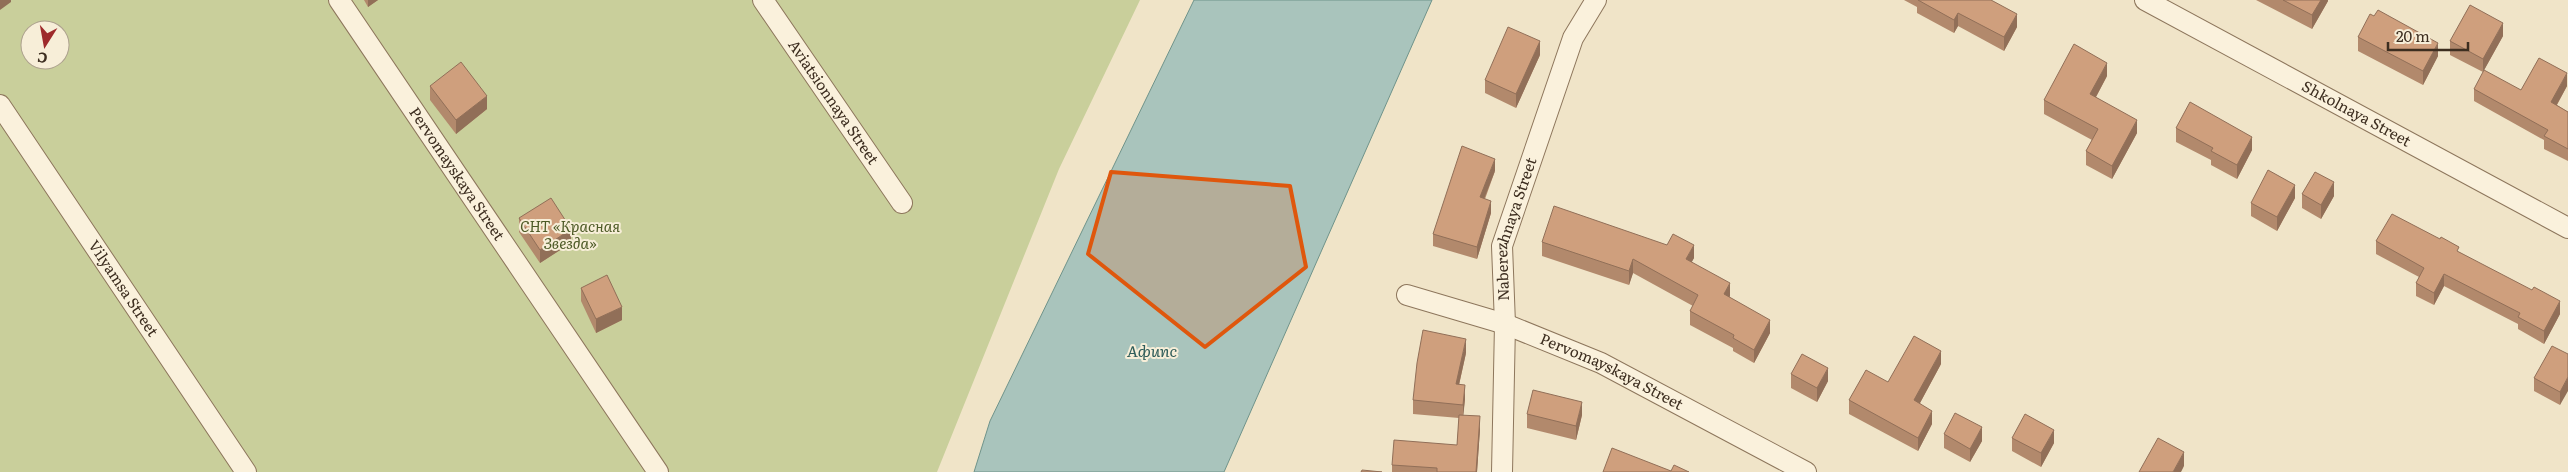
<svg xmlns="http://www.w3.org/2000/svg" width="2568" height="472" viewBox="0 0 2568 472" font-family="Literata,serif">
	<style>
		.green { fill: #c9cf9b; fill-rule: evenodd }
		.water { fill: #a9c4bc; stroke: #6f938a }
		.lines { fill: none; stroke-linecap: round; stroke-linejoin: round }
		.street-casing { stroke: #8d765c; stroke-width: 22 }
		.street { stroke: #faf1dc; stroke-width: 20 }
		.wall { fill: #b2896c }
		.shaded-wall { fill: #916f58 }
		.building { fill: #cf9f7d; stroke: #916f58 }
		.marked { fill: #df570d; fill-opacity: 0.2; stroke: #df570d; stroke-width: 4; stroke-linejoin: round }
		.labels { text-anchor: middle; stroke-width: 4; stroke-linejoin: round; paint-order: stroke }
		.street-label { font-size: 15px; fill: #3d2e20; stroke: #f7eed8 }
		.park-label { font-size: 15px; font-style: italic; fill: #4d5a26; stroke: #f7eed8 }
		.water-label { font-size: 16px; font-style: italic; fill: #2f5d5a; stroke: #f7eed8 }
	</style>
	<rect width="100%" height="100%" fill="#f0e4c8"/>
	<path class="green" d="M0 0H1140L1059 169 937 472H0ZM30 30H60V60H30Z"/>
	<path class="water" d="M1194 0H1432L1224 472H974L990 421Z"/>
	<g class="lines">
		<defs>
			<g id="street">
				<path id="s1" d="M339 0 658 472"/>
				<path id="s2" d="M763 0 902 203"/>
				<path id="s3" d="M2145 0 2568 228"/>
				<path id="s4" d="M0 105 246 472"/>
				<path id="s5" d="M1407 295 1505 324 1601 363 1806 472"/>
				<path id="s6" d="M1502 472 1505 324 1502 246 1573 38 1596 0"/>
			</g>
		</defs>
		<use href="#street" class="street-casing"/>
		<use href="#street" class="street"/>
	</g>
	<path class="wall" d="M364 0H378L368 7Z
		M1904 0H1991L2017 27 2004 51 1958 26 1954 33 1917 13V7Z
		M2256 0H2328V1L2312 29Z
		M2503 36 2483 72 2450 55V41Z
		M2358 37 2438 56 2423 85 2358 51Z
		M1540 55 1516 108 1485 93V80Z
		M2107 76 2096 97 2137 133 2112 179 2086 165V151L2092 140 2044 114V100Z
		M430 86 487 109 456 134 430 100Z
		M2567 86 2557 105 2568 112V161L2544 149V140L2474 101V89L2521 90Z
		M2176 128 2252 150 2237 179 2211 165V160L2176 142Z
		M1495 171 1485 199 1491 213 1477 259 1433 246V234Z
		M2302 194 2334 196 2321 219 2302 208Z
		M2295 198 2277 231 2251 216V203Z
		M519 218 571 243 540 263 519 232Z
		M2376 241 2459 252 2560 314 2544 344 2518 329V324L2444 286 2434 305 2416 296V283L2419 277 2376 254Z
		M1542 242 1694 258 1691 262 1730 296 1729 297 1770 333 1754 363 1733 351V348L1690 325V311L1693 306 1633 273 1629 285 1542 256Z
		M581 288 622 320 596 333 581 301Z
		M1466 353 1459 385 1465 399 1463 415 1480 429 1477 472H1392V465L1457 445 1459 418 1413 414V400Z
		M2568 354 2560 405 2534 391V378Z
		M1941 364 1920 403 1932 424 1918 451 1849 414V400L1888 382Z
		M1791 374 1828 381 1817 402 1791 388Z
		M1527 414 1582 415 1576 440 1527 428Z
		M1944 434 1982 441 1970 462 1944 448Z
		M2012 438 2054 443 2041 467 2012 451Z"/>
	<path class="shaded-wall" d="M0 0H11V2L0 10Z
		M368 0H378L368 7Z
		M2321 0H2328V1L2312 29V15Z
		M1958 13V26L1954 33V20Z
		M2017 14V27L2004 51V37Z
		M2503 23V36L2483 72V59Z
		M1540 41V55L1516 108V94Z
		M2438 43V56L2423 85V71Z
		M2107 63V76L2090 108V94Z
		M2567 73V86L2551 115V102Z
		M487 96V109L456 134V120Z
		M2137 120V133L2112 179V166Z
		M2252 137V150L2237 179V165Z
		M1495 159V171L1480 209V197Z
		M2334 182V196L2321 219V205Z
		M2295 185V198L2277 231V217Z
		M1491 201V213L1477 259V247Z
		M571 229V243L540 263V250Z
		M1694 245V258L1686 273V259Z
		M1633 259V273L1629 285V271Z
		M2444 274V286L2434 305V293Z
		M1730 283V296L1724 307V294Z
		M2560 301V314L2544 344V331Z
		M622 307V320L596 333V319Z
		M1770 320V333L1754 363V350Z
		M1466 339V353L1456 398V384Z
		M1941 351V364L1914 414V400Z
		M1828 368V381L1817 402V388Z
		M2568 377V391L2560 405V392Z
		M1465 385V399L1463 419V405Z
		M1582 402V415L1576 440V426Z
		M1932 411V424L1918 451V438Z
		M1480 416V429L1477 472H1476Z
		M1982 427V441L1970 462V449Z
		M2054 430V443L2041 467V453Z
		M2184 452V466L2181 472H2173Z"/>
	<path class="building" d="M1918 0H1991L2017 14 2004 37 1958 13 1954 20Z
		M2283 0H2321L2312 15Z
		M2470 5 2503 23 2483 59 2450 41Z
		M2378 10 2438 43 2423 71 2358 37 2370 14 2374 16Z
		M1508 27 1540 41 1516 94 1485 80Z
		M2074 44 2107 63 2090 94 2137 120 2112 166 2086 151 2098 129 2044 100Z
		M2539 58 2567 73 2551 102 2568 112V149L2544 136 2548 130 2474 89 2484 70 2521 90Z
		M461 62 487 96 456 120 430 86Z
		M2190 102 2252 137 2237 165 2211 151 2213 148 2176 128Z
		M1462 146 1495 159 1480 197 1491 201 1477 247 1433 234Z
		M2268 170 2295 185 2277 217 2251 203Z
		M2315 172 2334 182 2321 205 2302 194Z
		M551 198 571 229 540 250 519 218Z
		M1554 206 1667 245 1673 234 1694 245 1686 259 1730 283 1724 294 1770 320 1754 350 1733 338 1734 335 1690 311 1698 295 1633 259 1629 271 1542 242Z
		M2392 214 2440 239 2441 237 2459 247 2457 251 2532 290 2534 287 2560 301 2544 331 2518 317 2520 313 2444 274 2434 293 2416 283 2424 268 2376 241Z
		M607 275 622 307 596 319 581 288Z
		M1423 330 1466 339 1456 384 1465 385 1463 405 1413 400 1417 363Z
		M1914 336 1941 351 1914 400 1932 411 1918 438 1849 400 1866 370 1888 382Z
		M2552 346 2568 354V377L2560 392 2534 378Z
		M1802 354 1828 368 1817 388 1791 374Z
		M1533 390 1582 402 1576 426 1527 414Z
		M1955 413 1982 427 1970 449 1944 434Z
		M2025 414 2054 430 2041 453 2012 438Z
		M1459 415 1480 416 1476 472H1437V468L1392 465 1394 440 1457 445Z
		M2158 438 2184 452 2173 472H2139Z
		M1612 448 1671 471 1674 465 1689 472H1603Z
		M1362 470 1382 472H1361Z"/>
	<path class="marked" d="M1111 172 1290 186 1306 267 1205 347 1088 254Z"/>
	<g class="labels">
		<g class="street-label">
			<text dy="5" stroke="none"><textPath href="#s2" startOffset="124">Aviatsionnaya Street</textPath></text>
			<text dy="5" stroke="none"><textPath href="#s3" startOffset="240">Shkolnaya Street</textPath></text>
			<text dy="5" stroke="none"><textPath href="#s1" startOffset="210">Pervomayskaya Street</textPath></text>
			<text dy="5" stroke="none"><textPath href="#s6" startOffset="245">Naberezhnaya Street</textPath></text>
			<text dy="5" stroke="none"><textPath href="#s4" startOffset="221">Vilyamsa Street</textPath></text>
			<text dy="5" stroke="none"><textPath href="#s5" startOffset="219">Pervomayskaya Street</textPath></text>
		</g>
		<g class="park-label">
			<text x="570" y="232">СНТ «Красная<tspan x="570" dy="17">Звезда»</tspan></text>
		</g>
		<g class="water-label">
			<text x="1152" y="357">Афипс</text>
		</g>
	</g>
	<g transform="translate(45 45) rotate(191)"><circle r="24" fill="#f7eed8" stroke="#ada18e"/>
	<path d="M0-4L9 19L0 12L-9 19Z" fill="#9e2a2b"/>
	<text y="-8" font-size="14" font-weight="bold" text-anchor="middle" fill="#3d2e20">С</text>
	</g>
	<path d="M2388 42v8h80v-8" fill="none" stroke="#3d2e20" stroke-width="2.5"/>
	<text x="2396" y="42" font-size="15" fill="#3d2e20" stroke="#f7eed8" stroke-width="4" paint-order="stroke">20 m</text>
</svg>
